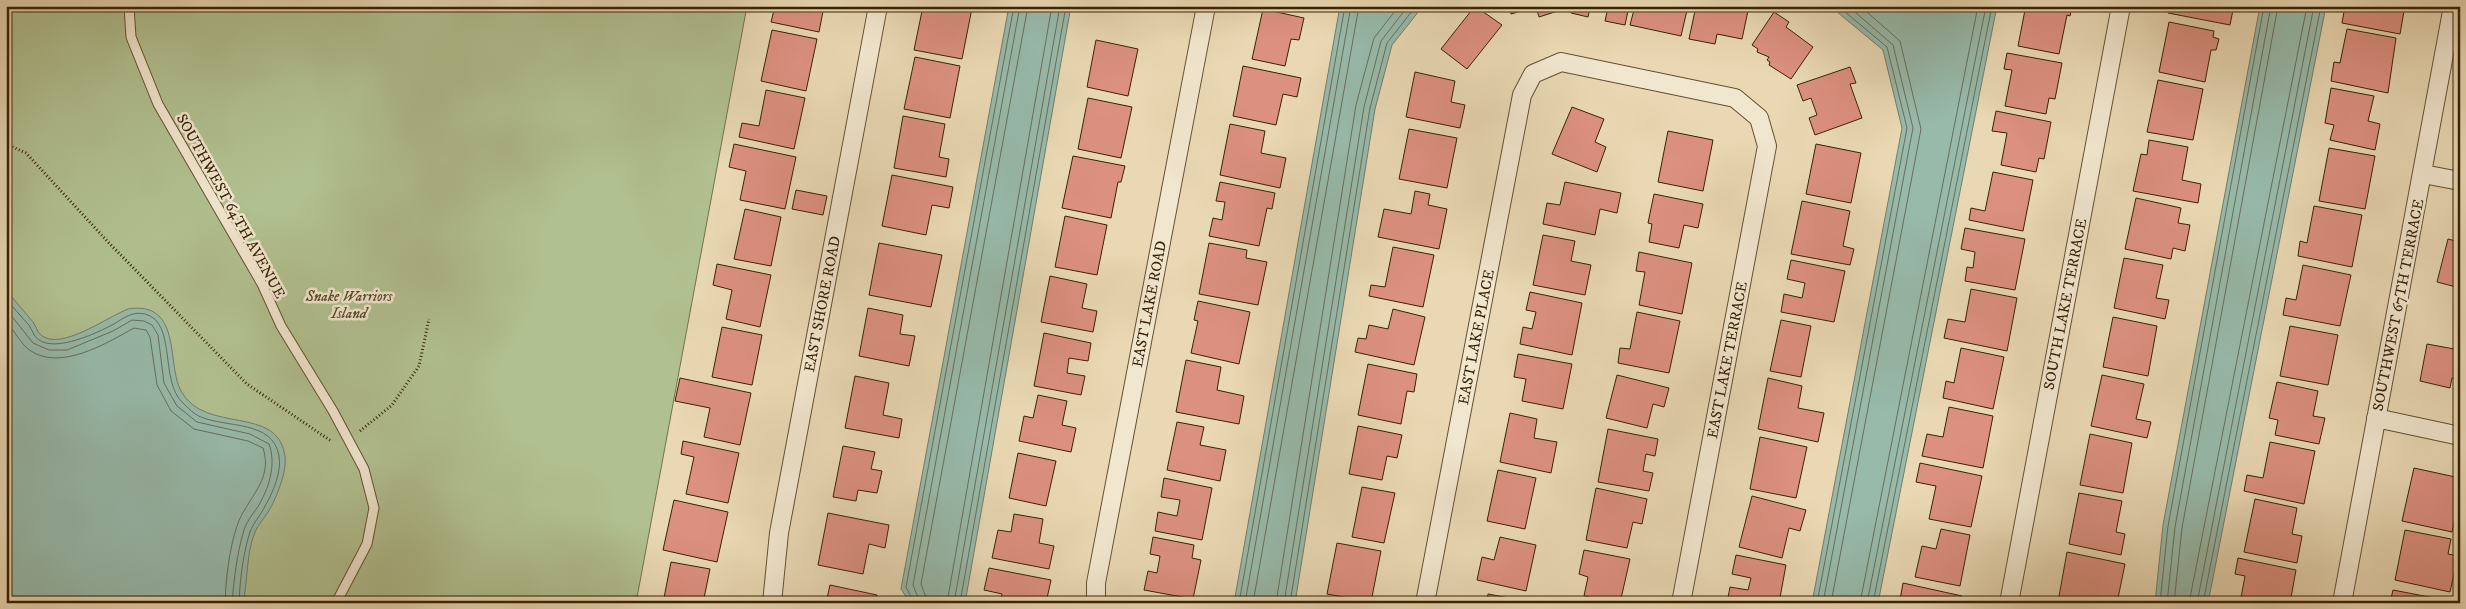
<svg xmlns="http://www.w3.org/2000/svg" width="2466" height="609" viewBox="0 0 2466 609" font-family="'IM FELL DW Pica',serif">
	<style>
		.green { fill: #b1c090; stroke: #74714a }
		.water { fill: #97baab; stroke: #717d68 }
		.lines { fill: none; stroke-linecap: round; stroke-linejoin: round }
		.shore { stroke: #686e58; stroke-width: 1 }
		.building { fill: #dc9080; stroke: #382204 }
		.service-casing { stroke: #645030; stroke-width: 11 }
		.minor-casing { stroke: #645030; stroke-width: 20 }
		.path { stroke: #382204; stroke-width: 3; stroke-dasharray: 1 2.5; stroke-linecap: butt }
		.service { stroke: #f1e6ce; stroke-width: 9 }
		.minor { stroke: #f1e6ce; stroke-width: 18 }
		.labels { text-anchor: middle; stroke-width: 5; stroke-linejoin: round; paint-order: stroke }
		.street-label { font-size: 15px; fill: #382204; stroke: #f1e6ce }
		.park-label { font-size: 15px; font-style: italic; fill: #564a27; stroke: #f1e6ce }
	</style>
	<rect width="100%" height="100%" fill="#e9d8b3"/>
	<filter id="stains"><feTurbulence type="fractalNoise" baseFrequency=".004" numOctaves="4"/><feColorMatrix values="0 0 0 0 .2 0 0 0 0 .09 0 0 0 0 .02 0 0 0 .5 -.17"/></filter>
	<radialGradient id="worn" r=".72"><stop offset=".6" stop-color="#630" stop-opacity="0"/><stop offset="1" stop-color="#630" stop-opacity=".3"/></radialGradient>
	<path class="green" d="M6 6H747L636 603H6Z"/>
	<path class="water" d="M1009 6H1071L965 603H910L901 589Z
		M1340 6H1423L1392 45 1375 109 1295 603H1234Z
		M1830 6H1997L1878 603H1812L1902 128 1883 50Z
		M2260 6H2326L2208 603H2155L2163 525Z
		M6 290C15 301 24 311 33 322 36 326 37 332 41 335 60 352 109 316 128 309 132 308 142 308 146 309 179 317 168 367 181 391 205 435 278 404 285 456 287 471 278 493 271 507 267 515 259 523 255 532 246 554 248 580 243 603H6Z"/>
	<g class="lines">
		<path class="shore" d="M6 298C13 308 21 316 28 324 32 329 34 337 39 340 57 352 97 333 114 324 124 318 132 311 145 314 177 322 159 381 183 403 188 408 195 415 201 417 227 428 273 420 279 456 282 470 273 493 265 506 261 515 253 523 250 532 243 554 240 579 239 603
			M6 309 33 343 49 350H67L113 331 132 320 144 321 152 325 158 335 164 383 177 406 197 422 250 434 269 444C276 463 270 485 260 503 255 512 247 520 244 530 237 553 234 579 232 603
			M6 321C14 330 21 345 31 351 61 371 107 343 134 328L146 330 150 337 157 385 171 411 194 429 248 441 263 448C274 481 245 500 237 526 229 550 226 578 225 603
			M914 603 906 587 1014 6
			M920 603 913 585 1020 6
			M928 603 921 584 1028 6
			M947 603 1052 6
			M954 603 1060 6
			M960 603 1066 6
			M1239 603 1345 6
			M1245 603 1351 6
			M1253 603 1359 6
			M1276 603 1356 105 1374 38 1399 6
			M1284 603 1364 107 1381 41 1408 6
			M1290 603 1370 108 1387 43 1416 6
			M1817 603 1907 128 1887 47 1838 6
			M1823 603 1913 128 1893 45 1848 6
			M1831 603 1921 129 1900 41 1860 6
			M1860 603 1978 6
			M1867 603 1986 6
			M1873 603 1992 6
			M2160 603 2168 526 2264 6
			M2167 603 2175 527 2271 6
			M2174 603 2182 528 2278 6
			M2189 603 2307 6
			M2197 603 2314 6
			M2203 603 2321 6"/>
	</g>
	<path class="building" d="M775 6H824L819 32 771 22Z
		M923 6 972 8 962 59 914 50Z
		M1475 6 1502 25 1467 69 1441 49Z
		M1509 6H1563L1564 9 1539 17 1536 7 1511 14Z
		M1572 6H1629L1625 25 1605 21 1607 12 1590 8 1588 17 1571 13Z
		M1635 6H1688L1681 36 1630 25Z
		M1696 6H1749L1742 39 1717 34 1715 44 1689 39Z
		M2019 6H2072L2070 16 2067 15 2059 54 2018 46 2025 10 2019 8Z
		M2169 6H2225V8L2233 10 2230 25 2168 13Z
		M2345 6H2402L2401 11H2404L2400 34 2342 23Z
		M1263 9 1304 18 1299 40 1291 39 1285 66 1252 59Z
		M1774 12 1789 22 1786 27 1813 47 1791 79 1769 65 1770 62 1767 60 1769 57 1757 52 1758 49 1752 45Z
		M2169 22 2214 31 2213 37 2219 39 2216 50H2211L2205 82 2159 72Z
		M2347 29 2396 38 2388 93 2331 81 2334 62 2340 63Z
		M772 30 817 39 806 91 761 81Z
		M1096 40 1138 49 1128 96 1087 87Z
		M2007 53 2062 63 2055 99 2049 98 2046 114 2005 106 2012 70 2004 69Z
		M915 57 960 66 950 118 904 109Z
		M1243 66 1301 78 1297 97 1283 94 1276 125 1233 116Z
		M1850 67 1856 83 1850 84 1862 118 1815 135 1809 118 1817 115 1811 98 1803 101 1797 85Z
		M1415 72 1455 81 1451 102 1465 105 1460 128 1406 117Z
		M2158 80 2203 89 2193 140 2147 132Z
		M2331 88 2374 96 2368 121 2380 124 2375 150 2330 140 2334 125 2325 123Z
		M766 90 805 98 794 149 739 137 742 123 759 126Z
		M1088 98 1132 107 1121 158 1078 149Z
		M1572 107 1604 119 1595 142 1606 147 1597 172 1552 154Z
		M1996 111 2051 122 2044 159 2039 158 2036 172 2001 165 2007 133 1992 131Z
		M903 116 945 124 939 157 949 159 946 177 894 168Z
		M1230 124 1265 131 1261 153 1286 158 1280 188 1220 175Z
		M1409 129 1457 138 1447 188 1399 179Z
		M1668 131 1713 140 1703 191 1658 182Z
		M2149 140 2188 147 2182 180 2201 184 2198 203 2133 191 2141 154 2147 155Z
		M734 144 796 157 785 209 740 200 746 171 729 167Z
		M1816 144 1861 153 1851 203 1806 194Z
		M2329 148 2375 156 2365 209 2319 201Z
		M1073 156 1125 166 1121 182H1118L1111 218 1062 208Z
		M1993 172 2033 180 2023 231 1969 220 1971 208 1985 211Z
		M892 175 953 187 949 208 932 205 926 235 882 226Z
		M1220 182 1275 193 1272 209 1267 208 1259 246 1209 236 1213 218 1222 220 1225 202 1216 201Z
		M1565 182 1621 193 1617 213 1600 209 1595 235 1543 224 1547 203 1560 205Z
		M796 190 827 196 823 215 792 209Z
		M1415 191 1430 194 1428 205 1447 209 1439 249 1378 237 1384 209 1411 214Z
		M1654 194 1703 204 1698 228 1684 225 1679 248 1649 242 1652 224 1648 223Z
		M2136 198 2181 208 2178 223 2190 225 2185 251 2173 248 2171 259 2125 249Z
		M1802 201 1850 211 1843 246 1854 249 1850 265 1791 254Z
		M2314 206 2362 215 2352 267 2298 256 2300 241 2307 243Z
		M745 209 781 217 771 266 734 259Z
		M1065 216 1107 225 1097 275 1055 267Z
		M1965 228 2025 239 2015 290 1965 281 1967 267 1973 268 1975 252 1961 249Z
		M1543 235 1575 241 1571 261 1591 265 1585 295 1533 285Z
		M2448 239 2460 242V288L2437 282Z
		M879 243 942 255 931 307 869 295Z
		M1209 243 1247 250 1246 258 1267 262 1258 305 1199 294Z
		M1393 247 1434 255 1423 307 1369 296 1371 285 1385 287Z
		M1639 252 1692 263 1682 314 1639 305 1645 272 1636 271Z
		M2124 258 2163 265 2156 298 2169 300 2165 319 2114 308Z
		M1791 260 1845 271 1834 322 1781 312 1784 294 1802 298 1805 283 1787 279Z
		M717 264 771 275 760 327 726 319 732 290 713 285Z
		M2303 265 2351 275 2340 326 2283 315 2286 298 2296 300Z
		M1050 276 1087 284 1082 308 1097 311 1093 332 1041 322Z
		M1971 289 2017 298 2007 351 1944 338 1948 319 1965 322Z
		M1530 292 1582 303 1572 355 1520 344 1523 327 1532 329 1536 312 1526 310Z
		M1198 301 1250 312 1239 364 1191 353 1198 321 1194 320Z
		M868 308 903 315 900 334 915 336 909 366 859 356Z
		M1393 309 1425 317 1414 365 1355 352 1358 338 1366 339 1369 325 1388 329Z
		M1637 312 1680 321 1669 373 1618 363 1620 348 1630 349Z
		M2113 317 2157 326 2148 376 2103 367Z
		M1781 320 1811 326 1801 377 1770 371Z
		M2290 326 2338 335 2328 385 2280 376Z
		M722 327 762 335 752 385 712 377Z
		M1044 333 1091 343 1088 361 1069 358 1067 373 1085 376 1081 395 1034 386Z
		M2427 344 2460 350V380L2452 378 2450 388 2420 381Z
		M1961 348 2004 357 1993 409 1943 398 1946 381 1954 383Z
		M1518 354 1572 364 1563 409 1522 401 1526 379 1514 377Z
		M1186 360 1221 367 1217 390 1244 396 1239 424 1176 412Z
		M1368 364 1417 374 1414 392 1407 391 1401 424 1358 415Z
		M1617 375 1669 388 1664 407 1653 404 1647 428 1606 418Z
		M2102 375 2144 384 2136 419 2151 422 2147 438 2091 426Z
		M855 376 889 383 883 415 902 419 899 438 845 428Z
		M680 378 751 393 740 445 704 437 710 408 675 401Z
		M1768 378 1802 386 1798 408 1824 413 1818 442 1758 429Z
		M2277 382 2318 391 2313 416 2325 418 2319 444 2275 435 2278 420 2269 418Z
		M1038 395 1067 401 1062 425 1076 428 1071 452 1019 441 1024 416 1033 418Z
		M1949 407 1993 416 1983 468 1922 456 1927 434 1943 437Z
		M1510 413 1537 419 1534 438 1557 442 1551 473 1500 462Z
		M1177 422 1204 427 1200 445 1226 450 1220 481 1167 470Z
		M1358 426 1402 435 1397 458 1387 456 1382 480 1349 474Z
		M1608 429 1658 439 1655 456 1646 454 1643 471 1653 473 1649 491 1598 482Z
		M2090 434 2132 443 2123 493 2080 485Z
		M1760 437 1807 447 1796 498 1750 489Z
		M683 441 739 453 728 503 686 494 694 457 681 454Z
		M2270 442 2315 451 2304 504 2244 491 2247 475 2263 478Z
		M843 446 875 452 871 469 882 471 877 493 858 490 856 501 833 497Z
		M1018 453 1056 461 1046 506 1009 498Z
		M1920 463 1982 476 1971 527 1929 519 1936 486 1916 482Z
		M2414 468 2460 478V497L2452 532 2402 521Z
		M1498 470 1536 478 1525 529 1487 521Z
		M1164 478 1212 488 1202 540 1155 531 1158 512 1177 516 1180 500 1161 497Z
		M1362 487 1395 493 1384 543 1352 537Z
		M1596 488 1647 499 1642 524 1633 522 1627 548 1586 540Z
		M2079 493 2122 501 2116 532 2125 534 2121 555 2069 544Z
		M1752 496 1806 510 1800 531 1789 528 1782 558 1739 547Z
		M2255 499 2297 508 2292 534 2302 536 2297 563 2244 552Z
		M674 500 728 512 717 562 663 550Z
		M828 513 889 525 885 548 869 544 863 574 818 565Z
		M1014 514 1043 519 1039 543 1054 546 1049 569 992 558 998 530 1011 532Z
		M1941 529 1970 535 1960 586 1915 577 1922 546 1936 549Z
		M2405 530 2451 539 2448 554 2458 556 2450 592 2395 580Z
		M1153 537 1194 545 1192 558 1201 560 1193 599 1144 590 1148 571 1157 573 1160 556 1150 554Z
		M1500 537 1536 545 1526 591 1477 580 1482 557 1494 560Z
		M1337 543 1381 551 1371 602 1327 594Z
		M1584 550 1630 559 1620 603 1584 596 1588 577 1579 574Z
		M2067 552 2125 564 2117 603 2058 602Z
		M1736 555 1786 565 1779 603H1727L1730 587 1748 590 1751 578 1732 574Z
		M2238 558 2296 570 2290 603H2240L2245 576 2235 574Z
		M671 562 710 569 703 603H663Z
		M989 568 1051 580 1046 603H1000L1002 594 984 590Z
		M1903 583 1962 596 1960 603H1909L1900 600Z
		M830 585 877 595 875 603H826Z
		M2393 590 2445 600V603H2390Z
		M1488 594 1520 600 1519 603H1487Z"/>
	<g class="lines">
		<defs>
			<path id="service" d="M129 6 131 37 158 104 262 284 281 326 333 411 364 469 374 508 367 544 336 603"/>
			<path id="minor" d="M2423 174 2460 181
				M2376 418 2460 436
				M772 603 779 533 878 6
				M1096 603V583L1206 6
				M1425 603 1522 95 1533 74 1561 62 1735 98 1759 118 1767 146 1681 603
				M2009 603 2121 6
				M2342 603 2453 6"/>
		</defs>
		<use href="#service" class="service-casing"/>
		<use href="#minor" class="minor-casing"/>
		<path class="path" d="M6 144 26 153 109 243 247 384 331 441
			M360 431 392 405 419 366 429 319"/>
		<use href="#service" class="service"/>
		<use href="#minor" class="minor"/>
	</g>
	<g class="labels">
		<g class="street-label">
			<text transform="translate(231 206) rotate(61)" y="5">SOUTHWEST 64TH AVENUE</text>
			<text transform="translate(822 304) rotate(-79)" y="5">EAST SHORE ROAD</text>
			<text transform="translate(1149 304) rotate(-79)" y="5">EAST LAKE ROAD</text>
			<text transform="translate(2065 304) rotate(-79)" y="5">SOUTH LAKE TERRACE</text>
			<text transform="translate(2398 305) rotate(-79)" y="5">SOUTHWEST 67TH TERRACE</text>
			<text transform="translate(1476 337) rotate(-79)" y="5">EAST LAKE PLACE</text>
			<text transform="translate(1727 360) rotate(-79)" y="5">EAST LAKE TERRACE</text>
		</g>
		<g class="park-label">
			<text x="349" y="301">Snake Warriors<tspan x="349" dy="17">Island</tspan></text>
		</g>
	</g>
	<rect width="2466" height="609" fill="none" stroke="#e9d8b3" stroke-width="25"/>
	<rect x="8" y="8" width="2451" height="594" fill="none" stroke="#382204" stroke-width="2.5"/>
	<rect x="12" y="12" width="2441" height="584" fill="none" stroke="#382204"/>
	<rect width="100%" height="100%" filter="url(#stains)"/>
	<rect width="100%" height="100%" fill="url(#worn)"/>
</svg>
